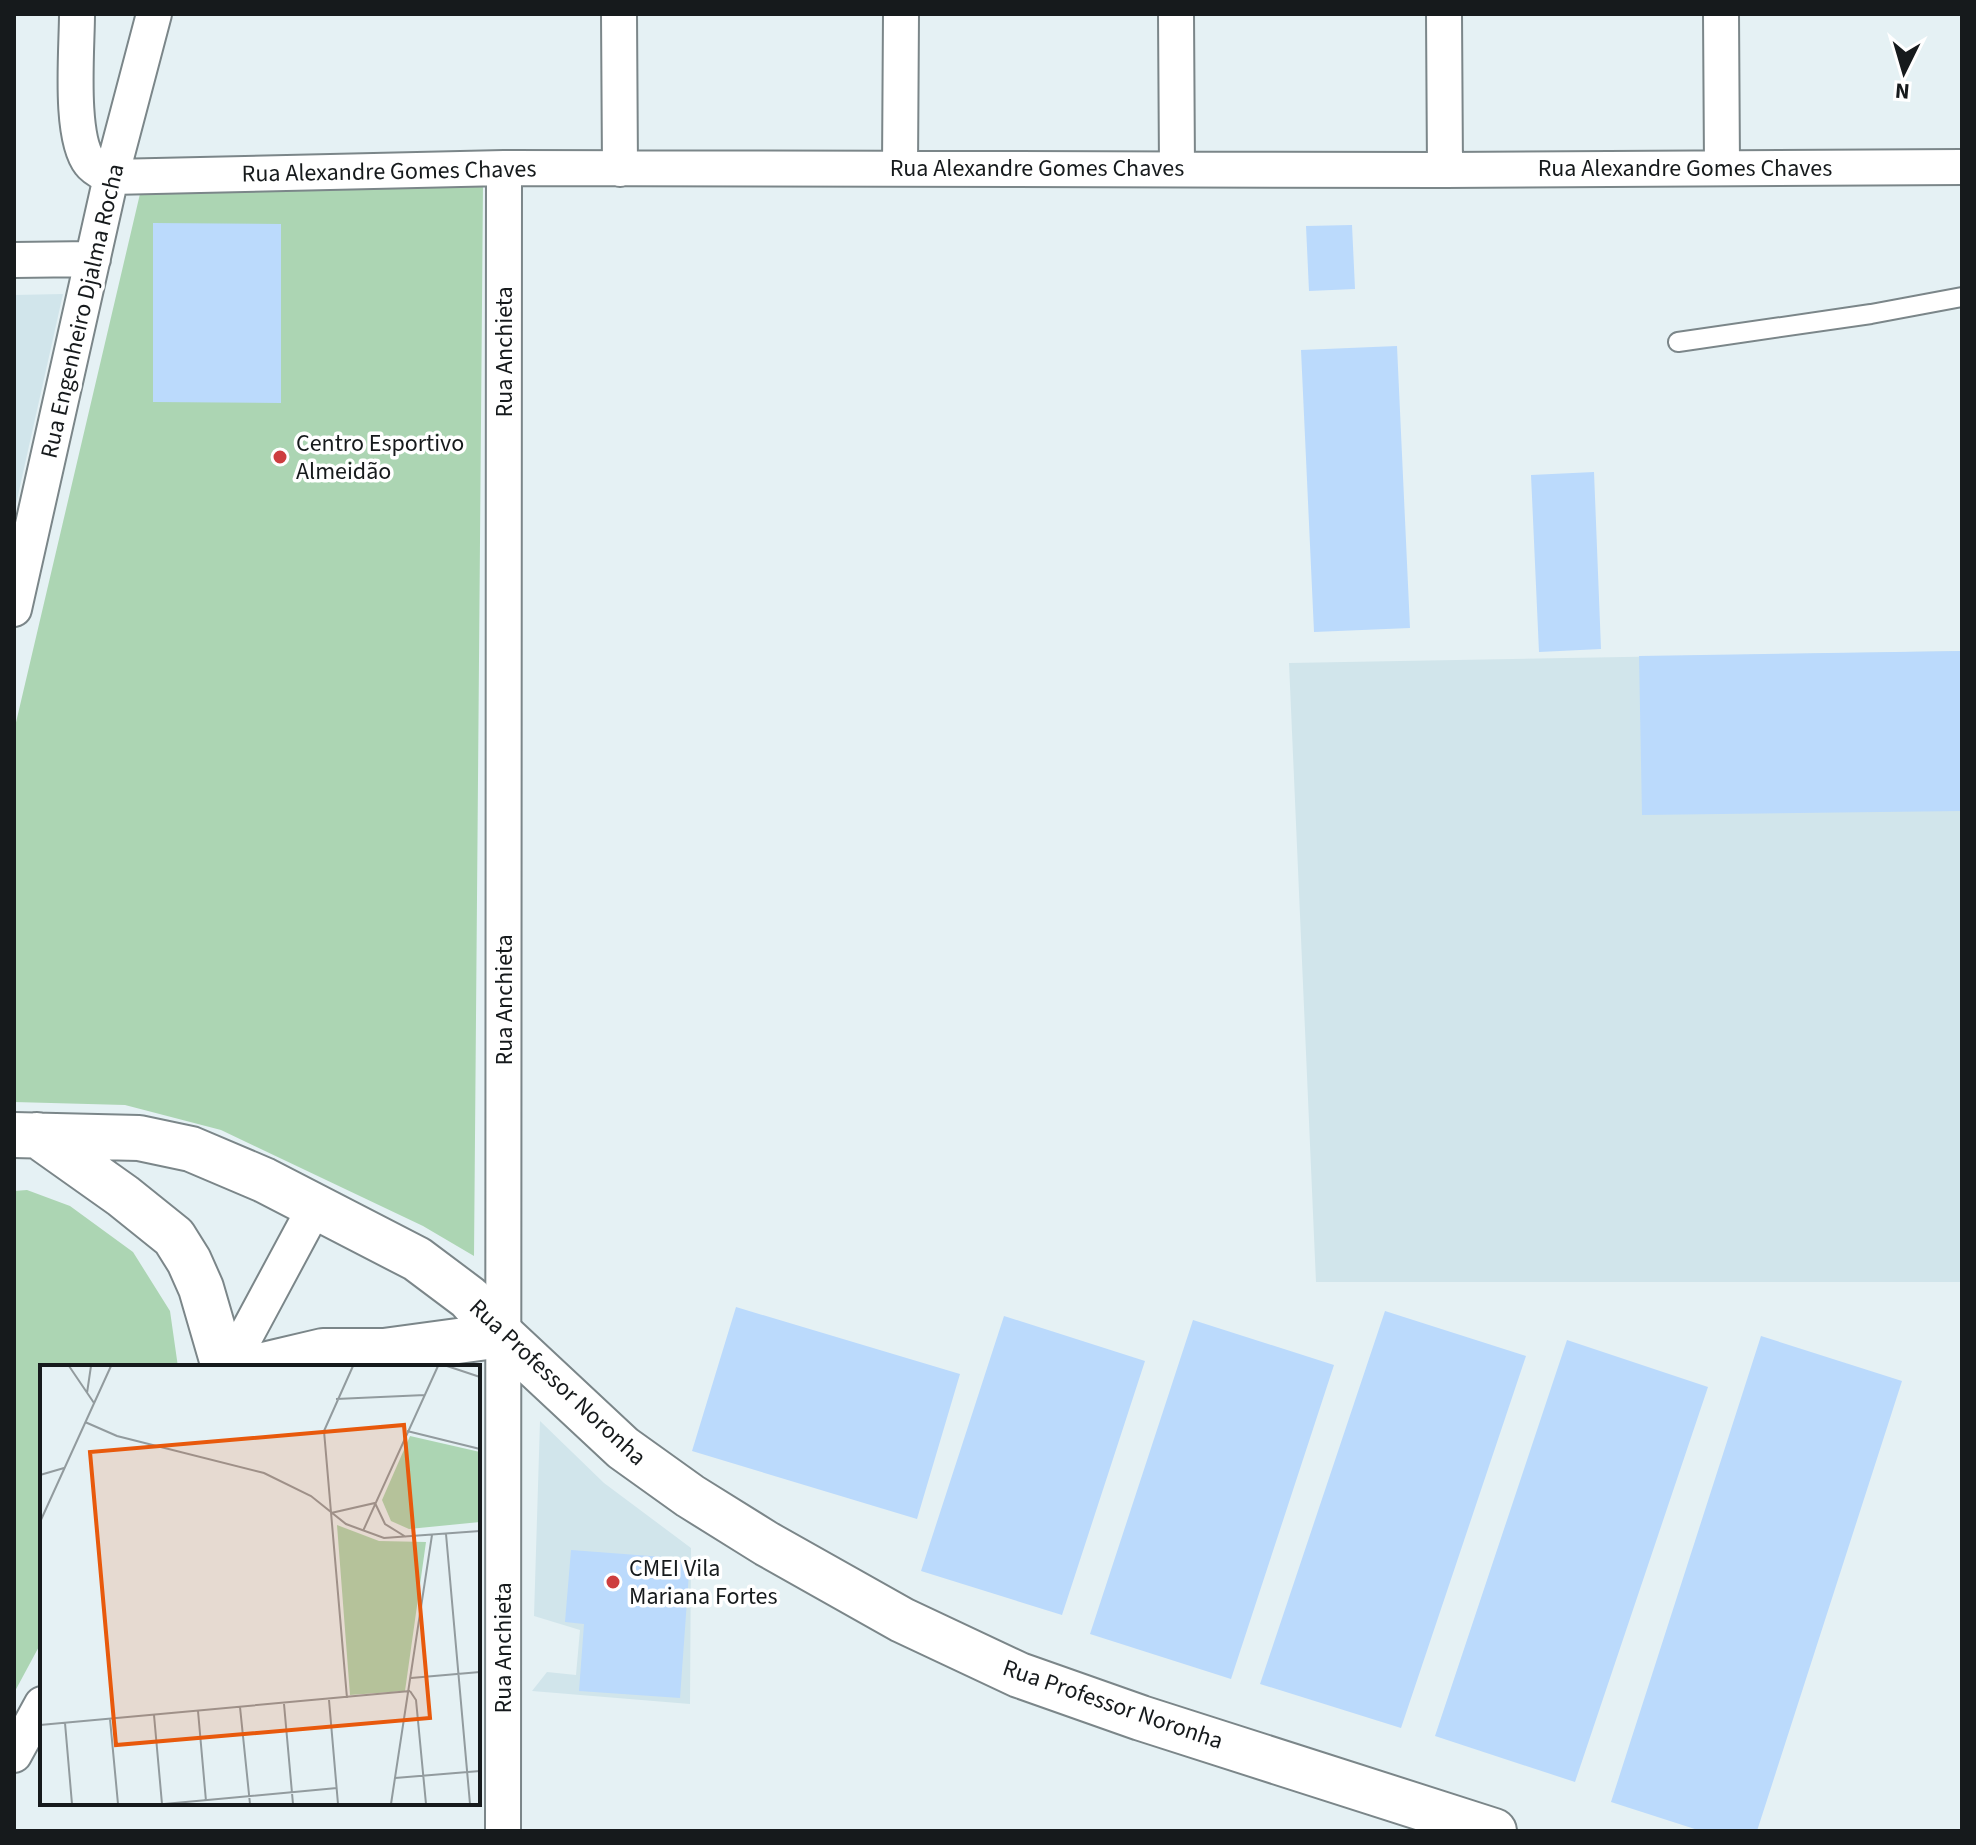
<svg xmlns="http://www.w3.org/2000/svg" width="1976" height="1845" viewBox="0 0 1976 1845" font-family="'Source Sans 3',sans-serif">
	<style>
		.built { fill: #d1e5eb }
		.green { fill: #acd5b3 }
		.building { fill: #bbdafc }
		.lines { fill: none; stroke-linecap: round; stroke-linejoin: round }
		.service-casing { stroke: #7b8689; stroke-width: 22 }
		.minor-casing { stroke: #7b8689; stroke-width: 38 }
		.tertiary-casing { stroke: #7b8689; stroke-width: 48 }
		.service { stroke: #fff; stroke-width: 18 }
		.minor { stroke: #fff; stroke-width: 34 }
		.tertiary { stroke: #fff; stroke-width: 44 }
		.poi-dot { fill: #cd3e3f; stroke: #fff; stroke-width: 3 }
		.labels { text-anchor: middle; stroke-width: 7; stroke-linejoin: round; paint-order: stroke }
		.street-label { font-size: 24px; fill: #161a1c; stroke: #fff }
		.poi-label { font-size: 24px; fill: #161a1c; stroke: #fff; text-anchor: start }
		.inset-road { fill: none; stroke: #929b9e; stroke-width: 2 }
		.view { fill: #e8590c; fill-opacity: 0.15; stroke: #e8590c; stroke-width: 4 }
		.inset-edge { fill: none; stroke: #161a1c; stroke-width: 4 }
	</style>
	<rect width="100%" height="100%" fill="#e5f1f4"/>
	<path class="built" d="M63 294 14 513V295Z
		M1962 651V1282H1316L1289 663Z
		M540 1421 604 1483 691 1548 690 1704 532 1691 547 1672 576 1675 580 1630 534 1616Z"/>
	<path class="green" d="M143 181 483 184 474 1256 423 1226 221 1130 125 1105 14 1102V731Z
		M27 1190 70 1206 133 1252 170 1311 178 1367H42V1641L14 1693V1191Z"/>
	<path class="building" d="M153 223 281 224V403L153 402Z
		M1352 225 1355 289 1309 291 1306 226Z
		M1397 346 1410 628 1314 632 1301 350Z
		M1594 472 1601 649 1539 652 1531 475Z
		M1962 651V811L1642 815 1639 656Z
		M736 1307 960 1374 917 1519 692 1451Z
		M1385 1311 1526 1356 1401 1728 1260 1684Z
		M1004 1316 1145 1361 1062 1615 921 1571Z
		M1193 1320 1334 1365 1231 1679 1090 1634Z
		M1761 1336 1902 1381 1757 1831H1701L1611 1802Z
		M1567 1340 1708 1387 1575 1782 1435 1736Z
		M571 1550 690 1559 680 1698 579 1691 584 1624 565 1622Z"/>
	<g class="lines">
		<defs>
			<path id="service" d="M1678 342 1871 314 1962 297"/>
			<path id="minor" d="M77 14C77 49 69 137 90 163 95 170 104 173 111 177L504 168 1445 170 1962 167
				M619 14 620 169
				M1176 14 1177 168
				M1444 14 1445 170
				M1721 14 1722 166
				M900 167 901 14
				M14 260 93 259
				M14 609 111 177 154 14
				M229 1367 316 1205
				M14 1755 42 1704
				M503 1831 504 168"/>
			<path id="tertiary" d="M14 1135 139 1138 191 1149 264 1180 417 1259 469 1298 502 1335 623 1448 690 1496 767 1544 902 1620 1019 1675 1141 1718 1494 1831
				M37 1135 123 1196 174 1237 189 1261 201 1288 224 1367
				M255 1367 323 1351H384L502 1335"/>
		</defs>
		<use href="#service" class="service-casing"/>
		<use href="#minor" class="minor-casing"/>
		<use href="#tertiary" class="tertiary-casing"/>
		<use href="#service" class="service"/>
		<use href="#minor" class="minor"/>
		<use href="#tertiary" class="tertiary"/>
	</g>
	<g class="poi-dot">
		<circle cx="280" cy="457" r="8"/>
		<circle cx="613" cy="1582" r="8"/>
	</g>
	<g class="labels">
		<g class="street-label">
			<text x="1037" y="176">Rua Alexandre Gomes Chaves</text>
			<text x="1685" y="176">Rua Alexandre Gomes Chaves</text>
			<text transform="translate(389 171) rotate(-1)" y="8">Rua Alexandre Gomes Chaves</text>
			<text transform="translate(82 311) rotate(-77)" y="8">Rua Engenheiro Djalma Rocha</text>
			<text transform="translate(504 352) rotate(-90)" y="8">Rua Anchieta</text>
			<text transform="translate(504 1000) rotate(-90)" y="8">Rua Anchieta</text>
			<text transform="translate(558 1382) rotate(43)" y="8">Rua Professor Noronha</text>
			<text transform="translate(503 1648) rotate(-90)" y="8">Rua Anchieta</text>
			<text transform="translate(1113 1704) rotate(19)" y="8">Rua Professor Noronha</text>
		</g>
		<g class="poi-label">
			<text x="296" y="451">Centro Esportivo<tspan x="296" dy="28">Almeidão</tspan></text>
			<text x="629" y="1576">CMEI Vila<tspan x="629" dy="28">Mariana Fortes</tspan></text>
		</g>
	</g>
	<g transform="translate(40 1365)">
		<rect width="440" height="440" fill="#e5f1f4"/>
		<path d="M370 71 440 87V157L369 164 351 156 342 135ZM297 160 339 176 386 177 365 326 310 330Z" fill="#acd5b3"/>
		<path class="inset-road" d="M29 1 54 38M407 1 440 12M47 28 51 1M296 34 385 30M45 57 77 71 224 108 271 131 306 159 344 173 440 166M367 66 440 84M0 110 24 103M291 148 335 138 345 159 366 172M0 157 71 1M323 166 398 1M406 169 430 439M371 313 440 307M370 326 376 335 386 439M307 333 284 66 313 1M289 335 298 439M244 339 253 439M200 342 210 439M158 346 166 436M114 350 122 439M70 354 78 439M25 358 32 439M0 360 370 326M355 413 440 406M124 439 297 423M351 439 392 170"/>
		<path class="view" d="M364 60 390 353 76 380 50 87Z"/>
		<rect width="440" height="440" class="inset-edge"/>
	</g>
	<rect width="1976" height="1845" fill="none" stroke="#161a1c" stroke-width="32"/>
	<g transform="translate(1904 72) rotate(185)" stroke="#ffffff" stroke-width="6" paint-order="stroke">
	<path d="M0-6L14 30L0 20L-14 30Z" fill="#161a1c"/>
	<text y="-12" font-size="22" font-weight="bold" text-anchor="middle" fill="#161a1c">N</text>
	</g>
</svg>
